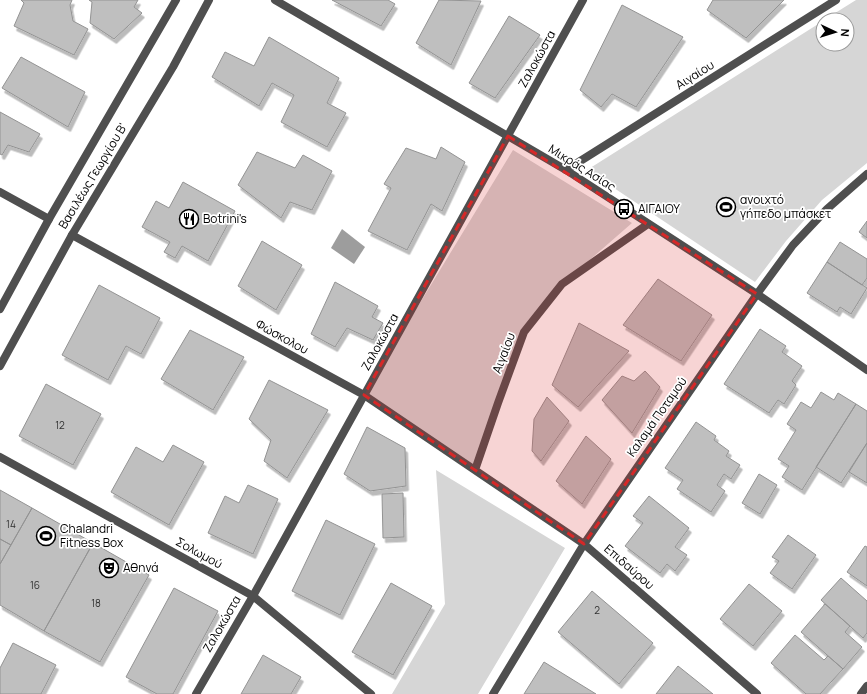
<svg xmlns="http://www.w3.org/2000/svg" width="867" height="694" viewBox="0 0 867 694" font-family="Manrope,sans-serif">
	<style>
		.green { fill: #d6d6d6 }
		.water { fill: #9d9d9d }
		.building { fill: #bfbfbf; stroke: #939393; filter: url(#shadow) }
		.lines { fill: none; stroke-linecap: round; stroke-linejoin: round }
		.minor { stroke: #4f4f4f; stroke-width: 8 }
		.tertiary { stroke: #4f4f4f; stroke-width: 8 }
		.marked { fill: #d62828; fill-opacity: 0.2; stroke: #d62828; stroke-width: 3; stroke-dasharray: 8 5; stroke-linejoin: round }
		.labels { text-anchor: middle; stroke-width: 3.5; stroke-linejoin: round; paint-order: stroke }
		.number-label { font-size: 10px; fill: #303030 }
		.street-label { font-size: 12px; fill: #000; stroke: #fff }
		.poi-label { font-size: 12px; fill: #000; stroke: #fff; text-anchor: start }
	</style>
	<defs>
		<filter id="shadow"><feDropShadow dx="2.5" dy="4.5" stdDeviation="0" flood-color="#0004"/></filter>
	</defs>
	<rect width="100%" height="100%" fill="#fff"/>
	<path class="green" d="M856 0H867V163L822 200 786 241 755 282 587 170 823 21V44H847V20H824Z
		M513 150 632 223 562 284 523 332 475 470 364 395Z
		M436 470 565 548 478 694H392L445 604Z"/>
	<path class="water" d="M342 229 365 247 354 264 331 248Z"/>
	<path class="building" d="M21 0H72L70 5 73 21 88 29 74 55 14 26 24 3Z
		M89 0H138L134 7 142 13 114 39 90 23 92 2Z
		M332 0H388L395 4 381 26Z
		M439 0 481 1 451 65 416 43Z
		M713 0H784L746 38 707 10Z
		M622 5 683 37 636 107 612 94 601 107 580 90Z
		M509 16 540 35 495 98 469 83Z
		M269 37 339 78 327 103 346 113 327 147 281 122 294 95 272 83 259 106 212 77 225 52 254 66Z
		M21 57 85 92 68 127 2 88Z
		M0 112 40 134 29 152 8 145 2 155 0 154Z
		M441 147 465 162 442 211 431 204 407 250 368 231 391 188 384 184 406 148 436 159Z
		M257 152 295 168 303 155 332 171 312 210 290 202 281 218 238 185Z
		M183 182 235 211 208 261 182 246 175 258 164 252 170 242 142 227 156 201 169 208Z
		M867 221V238L859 232Z
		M262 241 302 265 276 310 238 286Z
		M840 242 867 259V278L862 285 827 262Z
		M827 262 867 288 851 314 840 307 837 312 807 293Z
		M658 279 712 315 681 361 623 325Z
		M335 282 378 306 372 317 383 323 373 340 347 328 335 347 311 334Z
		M99 285 160 318 141 354 126 346 108 380 62 355Z
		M579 323 629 351 578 407 552 385Z
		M760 329 786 346 782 352 802 366 792 381 796 385 784 404 778 400 769 413 724 384Z
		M190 330 244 357 213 410 161 379Z
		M645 371 660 387 632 433 602 400 622 376 634 381Z
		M269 380 328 410 287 478 264 461 271 440 249 419Z
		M46 384 101 414 73 465 19 436Z
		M821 392 834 400 838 393 856 404 802 490 782 477 789 466 778 459 796 430 787 424 801 402 811 408Z
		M547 397 569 421 541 461 532 451 534 419Z
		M856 404 867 411V443L841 483 816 467Z
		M696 422 716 436 714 440 729 451 726 456 740 465 731 479 724 474 717 485 725 491 711 512 677 489 683 480 665 468Z
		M367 427 405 448 406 486 370 491 344 474Z
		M586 436 611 459 582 504 556 481Z
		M867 443V483L849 472Z
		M173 445 204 462 169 525 111 492 136 447 163 462Z
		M759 474 777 485 760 514 742 503Z
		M248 485 278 499 253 554 208 533 225 496 239 503Z
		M0 490 32 508 11 545 0 539Z
		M403 493 404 537 383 538 382 494Z
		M649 496 689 528 675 547 687 555 675 571 667 564 660 573 625 546 643 523 633 516Z
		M32 508 93 543 44 631 0 605V564Z
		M326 520 375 544 340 615 292 591Z
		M788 535 816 555 792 589 770 573 779 561 772 557Z
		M0 539 11 545 0 564Z
		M93 543 149 575 100 662 44 631Z
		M865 546 867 547V586L847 572Z
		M841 578 867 601V633L863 638 821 600Z
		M391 583 432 606 393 675 352 652Z
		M749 584 782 611 753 646 720 619Z
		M174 588 218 611 173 694H157L126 677Z
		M592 591 653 643 619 684 558 632Z
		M825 604 850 626 845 632 862 647 843 669 801 632Z
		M795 635 824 660 828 656 843 669 820 694H806L771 663Z
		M13 643 56 665 41 694H0V668Z
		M263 655 301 677 291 694H241Z
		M544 662 596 694H524Z
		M678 666 713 694H656Z"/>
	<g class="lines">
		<path class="minor" d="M566 170 836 0
			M0 192 49 219
			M72 235 364 395 584 544 757 694
			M0 457 253 596 371 694
			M475 470 498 403 524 332 562 284 648 224
			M493 694 584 544 757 294 793 245 827 209 867 174"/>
		<path class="tertiary" d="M275 0 566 170 757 294 867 370
			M0 309 49 219 176 0
			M0 366 72 235 173 67 209 0
			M196 694 253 596 583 0
			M861 694 867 686"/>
	</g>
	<path class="marked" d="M508 136 757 294 584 544 364 395Z"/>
	<defs>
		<symbol id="stadium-ring" viewBox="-11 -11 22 22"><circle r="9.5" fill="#fff" stroke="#000" stroke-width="1.5"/><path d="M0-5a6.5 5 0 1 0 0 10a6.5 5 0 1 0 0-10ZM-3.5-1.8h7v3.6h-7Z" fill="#000"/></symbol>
		<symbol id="bus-ring" viewBox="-11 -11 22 22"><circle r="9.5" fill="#fff" stroke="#000" stroke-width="1.5"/><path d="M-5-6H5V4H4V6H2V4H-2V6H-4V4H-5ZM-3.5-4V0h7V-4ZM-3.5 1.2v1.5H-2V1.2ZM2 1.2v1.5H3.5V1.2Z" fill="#000"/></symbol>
		<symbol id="restaurant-ring" viewBox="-11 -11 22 22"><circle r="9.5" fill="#fff" stroke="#000" stroke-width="1.5"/><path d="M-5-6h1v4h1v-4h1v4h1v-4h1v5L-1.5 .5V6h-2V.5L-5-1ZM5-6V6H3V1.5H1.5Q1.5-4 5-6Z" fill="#000"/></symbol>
		<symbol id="theatre-ring" viewBox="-11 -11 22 22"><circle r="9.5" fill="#fff" stroke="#000" stroke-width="1.5"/><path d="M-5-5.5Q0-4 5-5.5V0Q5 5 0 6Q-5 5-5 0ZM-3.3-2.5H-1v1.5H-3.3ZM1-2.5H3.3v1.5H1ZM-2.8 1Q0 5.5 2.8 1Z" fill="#000"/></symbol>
	</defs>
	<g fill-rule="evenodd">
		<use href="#stadium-ring" x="715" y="196" width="22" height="22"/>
		<use href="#bus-ring" x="613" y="198" width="22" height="22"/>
		<use href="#restaurant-ring" x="178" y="208" width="22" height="22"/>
		<use href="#stadium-ring" x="35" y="525" width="22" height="22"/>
		<use href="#theatre-ring" x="98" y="557" width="22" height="22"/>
	</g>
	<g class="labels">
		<g class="number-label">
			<text x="60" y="429">12</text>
			<text x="11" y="528">14</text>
			<text x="35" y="589">16</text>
			<text x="96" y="607">18</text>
			<text x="597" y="614">2</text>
		</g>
		<g class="street-label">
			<text transform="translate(537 59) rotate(-61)" y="4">Ζαλοκώστα</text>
			<text transform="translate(695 75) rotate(-32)" y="4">Αιγαίου</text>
			<text transform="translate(582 168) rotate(32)" y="4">Μικράς Ασίας</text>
			<text transform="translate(93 176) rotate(-59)" y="4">Βασιλέως Γεωργίου Β'</text>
			<text transform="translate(282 337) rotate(29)" y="4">Φώσκολου</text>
			<text transform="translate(380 342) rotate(-61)" y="4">Ζαλοκώστα</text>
			<text transform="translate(504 353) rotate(-69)" y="4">Αιγαίου</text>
			<text transform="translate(657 417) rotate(-55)" y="4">Καλαμά Ποταμού</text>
			<text transform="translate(199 553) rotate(29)" y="4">Σολωμού</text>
			<text transform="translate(629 567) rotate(41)" y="4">Επιδαύρου</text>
			<text transform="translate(222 624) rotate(-60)" y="4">Ζαλοκώστα</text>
		</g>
		<g class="poi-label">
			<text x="740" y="204">ανοιχτό<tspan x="740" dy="14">γήπεδο μπάσκετ</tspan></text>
			<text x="638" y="213">ΑΙΓΑΙΟΥ</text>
			<text x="203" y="223">Botrini's</text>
			<text x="60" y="533">Chalandri<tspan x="60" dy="14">Fitness Box</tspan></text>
			<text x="123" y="572">Αθηνά</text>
		</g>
	</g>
	<g transform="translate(835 32) rotate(94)"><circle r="19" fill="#ffffff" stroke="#999999"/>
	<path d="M0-3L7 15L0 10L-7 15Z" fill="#000000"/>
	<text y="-6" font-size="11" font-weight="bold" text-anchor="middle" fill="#000000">N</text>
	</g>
</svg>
